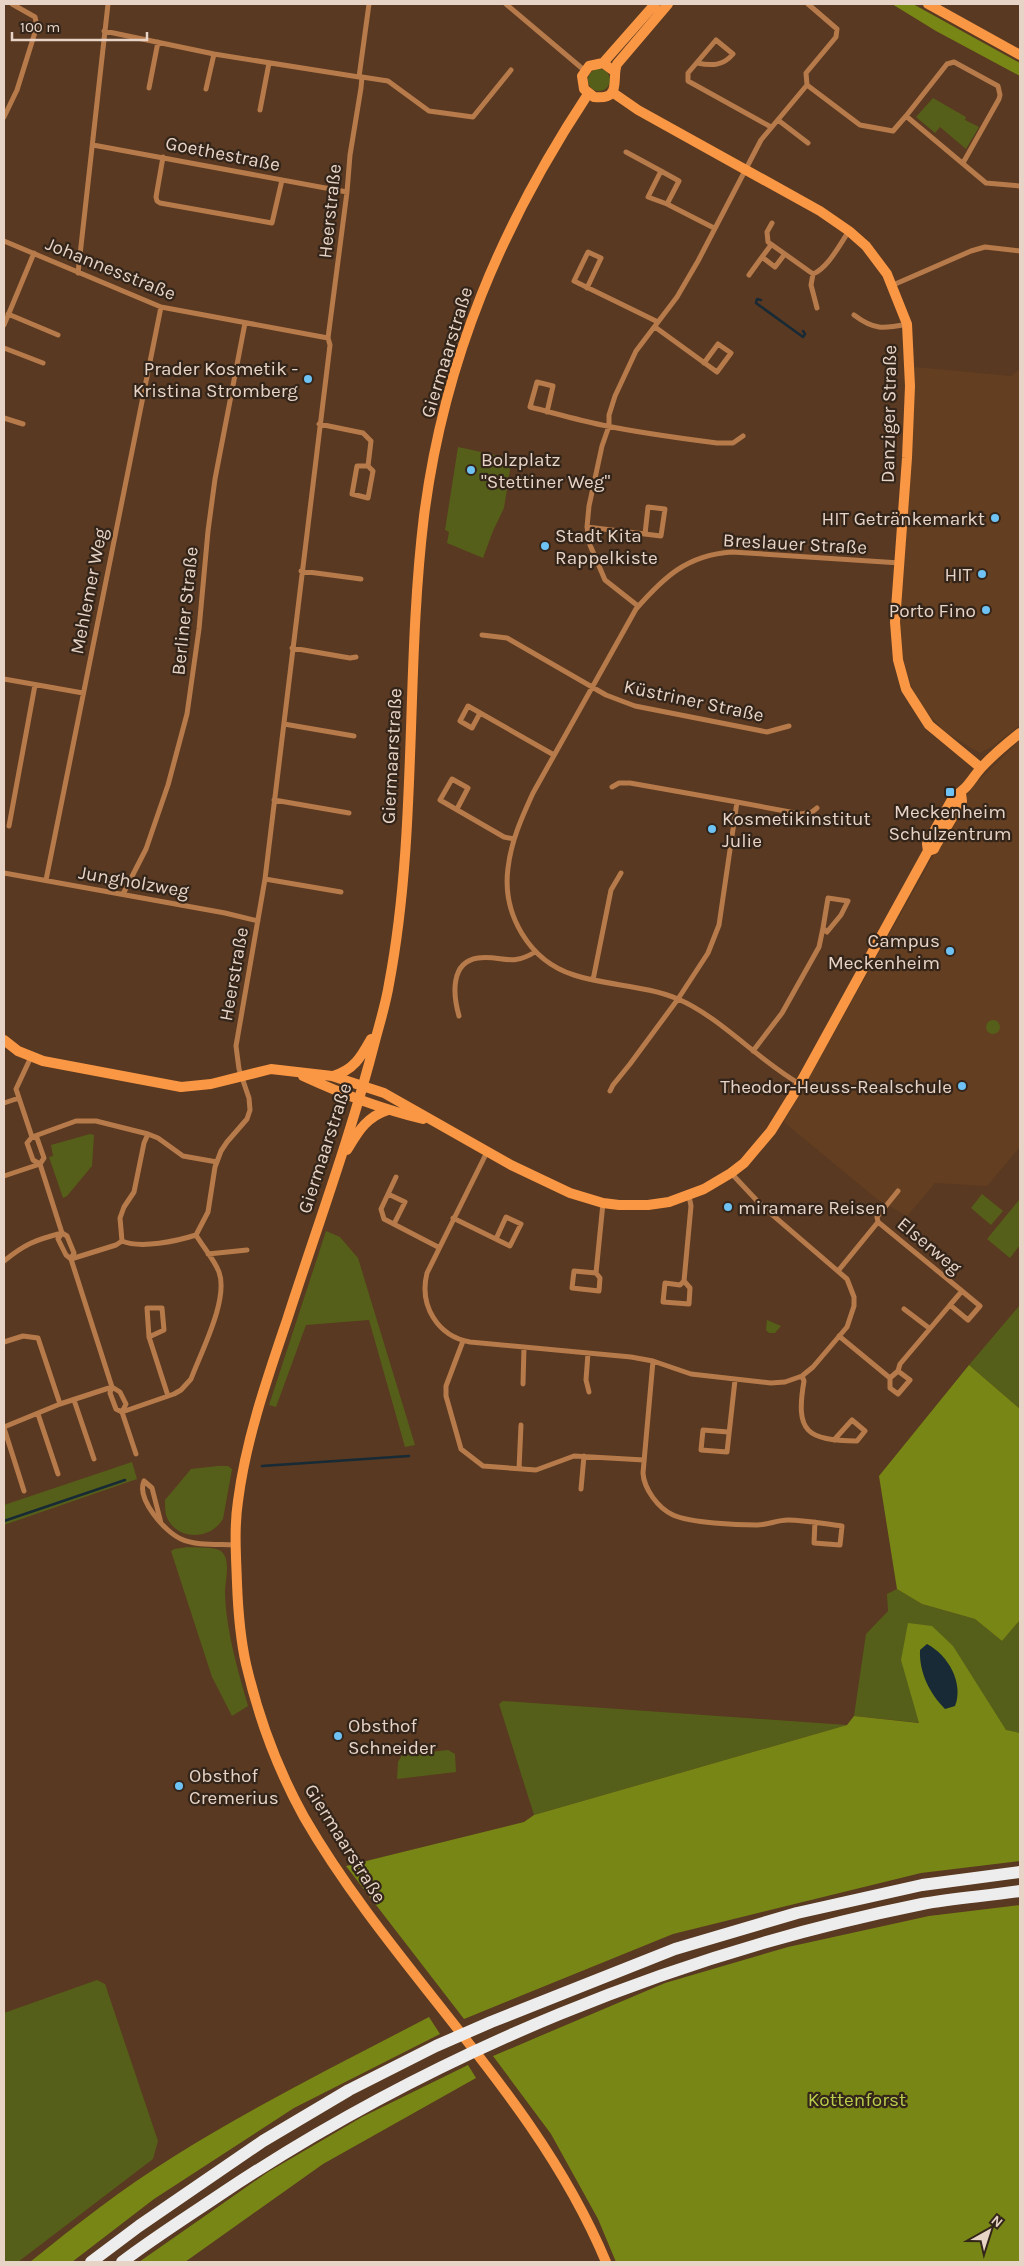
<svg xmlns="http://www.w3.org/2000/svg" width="1024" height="2266" viewBox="0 0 1024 2266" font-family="Karla,sans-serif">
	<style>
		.built { fill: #643e20 }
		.green { fill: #555f19 }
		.forest { fill: #788615 }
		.water { fill: #172a35 }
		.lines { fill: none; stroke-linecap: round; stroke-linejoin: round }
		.stream { stroke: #172a35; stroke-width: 2.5 }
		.street { stroke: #b77a4a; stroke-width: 5 }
		.secondary { stroke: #f99745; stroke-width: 10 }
		.highway { stroke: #ededed; stroke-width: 12 }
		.poi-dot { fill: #6fc2f4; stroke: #33251a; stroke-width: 2 }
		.labels { text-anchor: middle; stroke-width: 4.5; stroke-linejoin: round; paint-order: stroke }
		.street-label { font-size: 19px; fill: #e8d4c6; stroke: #33251a }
		.poi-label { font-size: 19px; fill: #e8d4c6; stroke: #33251a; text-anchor: end }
		.park-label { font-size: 19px; fill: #b9cd4c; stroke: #33251a }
	</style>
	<rect width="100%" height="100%" fill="#593921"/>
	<path class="built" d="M915 367 1011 376 1020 369V725L993 746 980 753 945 732 918 702 899 656V626L905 549Z
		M1020 740V1147L987 1186 935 1183 907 1216 877 1199 784 1122 972 787Z"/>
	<path class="green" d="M588 80a11 11 0 1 1 22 0a11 11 0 1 1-22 0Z
		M933 98 966 117 965 120 979 127 966 149 940 127 935 133 916 117Z
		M458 447 505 457 511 463 504 508 493 531 483 558 447 543 449 532 445 530Z
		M986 1027a7 7 0 1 1 14 0a7 7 0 1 1-14 0Z
		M90 1134 94 1135 92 1166 67 1196 63 1198 49 1157 53 1156 51 1145Z
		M982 1194 1003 1211 991 1225 971 1208Z
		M1019 1200 1020 1245 1010 1258 987 1239Z
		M326 1231 340 1237 358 1258 415 1445 405 1447 369 1320 306 1325 276 1407 269 1405Z
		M1020 1305V1409L969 1365Z
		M767 1320 781 1326 775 1333H769L766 1330Z
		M132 1462 137 1479 4 1525V1505Z
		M218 1466H228L232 1469 223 1519C210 1541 175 1541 166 1515 165 1511 165 1504 165 1500L191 1469Z
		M188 1547C196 1548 216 1546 222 1552 231 1561 225 1581 225 1593 226 1630 238 1671 248 1706L232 1716 212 1677 171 1551 174 1549Z
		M897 1589 922 1604 975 1619 1002 1641 1020 1620V1733L854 1716 866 1634 888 1611 887 1594Z
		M503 1701 847 1725 534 1815 499 1704Z
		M448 1750 455 1754 456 1772 397 1779 398 1762 402 1755Z
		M97 1980 105 1984 158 2141 153 2159 18 2262H4V2013Z"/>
	<path class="forest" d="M892 4H913L1020 63V76L936 31Z
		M969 1365 1020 1409V1620L1002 1641 975 1619 922 1604 897 1589 879 1476Z
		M908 1623 932 1626 953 1646 1006 1730 1020 1733V1861L921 1873 673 1934 464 2019 346 1866 524 1822 534 1815 847 1725 854 1716 919 1723 901 1660Z
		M1020 1905V2262H616L598 2219 551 2134 493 2056 665 1983 788 1947 929 1916Z
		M429 2017 440 2034 294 2108 154 2199 72 2262H30C76 2225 123 2188 173 2157 256 2105 343 2062 429 2017Z
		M468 2065 476 2078 323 2164 185 2262H139L268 2172 362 2117Z"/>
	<path class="water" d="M927 1644C948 1655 964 1683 955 1706L945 1709C930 1694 919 1673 920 1650Z"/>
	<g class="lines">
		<path class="stream" d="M761 300 757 299 756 303 803 337 805 334 803 331
			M262 1466 409 1456
			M4 1521 125 1480"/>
		<path class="street" d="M506 4 584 70
			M104 31 214 54 359 77
			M697 63C712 66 723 66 733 54L716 40 688 73V81L771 127
			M362 77 388 81 429 111 473 117 511 70
			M807 85 860 125 893 131 906 116 986 183 1020 186
			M149 88 158 42
			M206 89 214 54
			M260 110 269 63
			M906 116 947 64 954 62 998 86 1000 95 999 99 963 163
			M4 117 17 90 37 26 35 17 12 4
			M778 120 808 143
			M93 145 347 192
			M626 152 661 171
			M163 157 156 197 157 201 160 203 272 223 282 180
			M667 204 648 197 661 171 679 181 667 204 714 228
			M772 223 767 232 768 242 813 274C828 268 840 244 849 231
			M4 241 161 307 328 338
			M771 245 762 257 775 267 784 255
			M78 273 108 4
			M813 274 811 285 817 308
			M749 275 762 257
			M893 285 971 251 985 247 1020 251
			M587 288 601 258 588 252 574 281 658 322
			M8 314 58 335
			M854 315C874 330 883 329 907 324
			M4 325 34 253
			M655 327 717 372 731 353 718 344 704 363
			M4 348 43 363
			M547 412 553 386 537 382 530 407C554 413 578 420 602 425 640 433 678 438 717 443H733L743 436
			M4 418 23 424
			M319 424 363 433 371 441 368 466 373 471 368 498 352 494 357 466H368
			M587 527 661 536 665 509 648 507 645 534
			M301 571 361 579
			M638 606 605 580 590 545 587 527 589 506 602 446 609 426V415L615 396 636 351 677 297 698 261 761 140 807 85 806 73 836 37 837 29 808 4
			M482 635 507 638 606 695 635 706 767 732 789 726
			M292 648 350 658 356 657
			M4 679 83 693
			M480 713 472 728 460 721 468 706 554 755
			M284 724 354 736
			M612 787 619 783H630L737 802
			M274 800 349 813
			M457 809 468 788 452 779 440 800 504 837 514 839
			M9 826 35 685
			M4 873 225 913 258 921
			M265 879 341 892
			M46 880 161 307
			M123 894 146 849 168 785 187 714 199 629 208 531 215 479 245 323
			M593 980 611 890 621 873
			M459 1016C453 995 450 962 478 958 502 955 511 967 535 952
			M753 1051 782 1013 819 947 823 928 827 932 841 915 848 901 828 898 823 928
			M31 1057 16 1089 32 1137 37 1138 44 1158 40 1164
			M800 1084C759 1061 720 1017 678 999 645 985 608 986 574 975 529 961 502 914 508 868 511 841 522 817 533 793L636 609C664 577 687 555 732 552L900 563
			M610 1091 613 1085 630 1064 678 999 708 953 719 925 737 802 801 814 812 812 817 808
			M4 1103 19 1098
			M32 1137 27 1143 33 1160 40 1164 62 1233 58 1239 66 1255 71 1259 112 1387 110 1393 116 1409 122 1412 136 1454
			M32 1137 76 1121H96L148 1134 158 1138 183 1156 217 1162
			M487 1152 427 1273C419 1305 437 1336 470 1342L631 1357 653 1361 691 1374 771 1383 785 1382 802 1376 813 1367 847 1327 854 1306V1297L847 1279 762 1206 731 1173
			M4 1176 40 1164
			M396 1177 381 1209 384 1219 438 1247
			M388 1194 405 1202 394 1224
			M453 1218 510 1246 521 1224 506 1217 496 1239
			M878 1222 962 1291
			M62 1233 67 1236 74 1253 71 1258
			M196 1235 208 1212 215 1167 221 1151 227 1142 247 1119 250 1110 249 1098 239 1069 236 1046 265 879 330 345 328 338 347 192 350 155 361 88 362 77H359L369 4
			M122 1241 120 1218 124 1207 134 1192 144 1143 148 1134
			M208 1254 247 1250
			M71 1259 116 1245 122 1241C141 1249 177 1241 196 1235
			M4 1261C25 1244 35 1240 62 1233
			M838 1271 878 1222 877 1217 898 1191
			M596 1273 574 1271 572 1288 599 1291 600 1278 596 1273 603 1203
			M684 1281 680 1285 665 1283 663 1302 689 1304 690 1288 684 1281 691 1206 689 1196
			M904 1309 929 1328
			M839 1336 890 1378V1388L898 1394 910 1380 898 1371 890 1378
			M149 1337 164 1330 162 1308H147L149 1337 168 1396
			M463 1341 446 1386V1396L461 1449 483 1466 536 1470 574 1456 644 1460
			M4 1342 23 1336 38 1338 60 1404
			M588 1353 586 1380 589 1392
			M653 1361 643 1473C644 1489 658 1508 673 1515 691 1523 737 1525 757 1525 768 1525 777 1520 788 1520 806 1520 824 1524 842 1526L840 1545 814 1543 815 1522
			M898 1371 900 1364 950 1305 968 1320 980 1306 962 1291 950 1305
			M802 1376 804 1381C795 1433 807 1440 857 1441L865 1431 852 1420 834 1440
			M523 1384 524 1347
			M112 1387 120 1392 126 1404 122 1412
			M74 1400 94 1459
			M122 1412 174 1394 181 1390 191 1379C201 1352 229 1299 219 1272 214 1259 203 1247 196 1235
			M38 1414 58 1474
			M4 1427 60 1404 112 1387
			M4 1428 24 1491
			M728 1432 703 1430 701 1450 727 1452 735 1380
			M519 1469 521 1425
			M581 1489 584 1456
			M161 1523 152 1488 144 1481C136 1499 165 1532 181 1539 196 1546 219 1544 235 1545"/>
		<path class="secondary" d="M928 4 1020 55
			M603 63 655 4
			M614 71 603 63 589 66 582 76 584 89 594 97C623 100 611 79 617 64L668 4
			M612 92 638 110 820 211 849 231 866 246 887 274 907 324 910 386 907 458 895 622 898 660 906 689 929 725 981 768
			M588 94C502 224 444 360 424 516 405 671 418 831 389 984 386 1003 380 1022 375 1041 351 1135 317 1227 287 1320 267 1379 246 1439 238 1501 234 1528 236 1555 237 1583 238 1610 240 1637 246 1664 258 1716 278 1770 304 1817 394 1973 536 2094 606 2262
			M928 851 934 849 936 845 962 801 961 793
			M4 1040 18 1051 43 1061 181 1087 211 1084 271 1069 332 1076 384 1093 511 1165 570 1193 603 1203 619 1205H648L669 1202 704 1189 731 1173 744 1163 771 1131 797 1089 917 871 928 851 927 844 954 796C966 791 972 778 981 768 993 755 1006 744 1020 733
			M303 1076C342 1094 381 1109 423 1119
			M333 1076C354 1070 361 1057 371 1039
			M347 1150C358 1132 366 1117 388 1110"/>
		<path class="highway" d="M91 2262 139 2226 263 2141 349 2090 436 2046 491 2022 675 1949 797 1913 922 1885 1020 1872
			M122 2262C155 2237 190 2215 224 2192 435 2052 674 1954 922 1904 954 1898 988 1896 1020 1891"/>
	</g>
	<g class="poi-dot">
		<circle cx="308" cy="379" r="5"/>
		<circle cx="471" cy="470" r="5"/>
		<circle cx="995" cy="518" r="5"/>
		<circle cx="545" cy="546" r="5"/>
		<circle cx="982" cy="574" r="5"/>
		<circle cx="986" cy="610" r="5"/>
		<rect x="945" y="787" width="10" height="10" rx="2.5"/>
		<circle cx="712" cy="829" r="5"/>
		<circle cx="950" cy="951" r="5"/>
		<circle cx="962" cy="1086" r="5"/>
		<circle cx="728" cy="1207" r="5"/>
		<circle cx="338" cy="1736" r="5"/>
		<circle cx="179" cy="1786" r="5"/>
	</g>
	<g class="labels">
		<g class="street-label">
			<text transform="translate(223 153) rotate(11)" y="7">Goethestraße</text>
			<text transform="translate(329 211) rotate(-84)" y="7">Heerstraße</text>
			<text transform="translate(111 268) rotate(22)" y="7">Johannesstraße</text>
			<text transform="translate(446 352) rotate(-73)" y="7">Giermaarstraße</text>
			<text transform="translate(888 414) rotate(-89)" y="7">Danziger Straße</text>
			<text transform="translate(795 543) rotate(3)" y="7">Breslauer Straße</text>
			<text transform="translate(88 591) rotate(-79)" y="7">Mehlemer Weg</text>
			<text transform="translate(184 611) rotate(-84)" y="7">Berliner Straße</text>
			<text transform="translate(694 700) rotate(12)" y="7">Küstriner Straße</text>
			<text transform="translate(391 756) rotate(-87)" y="7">Giermaarstraße</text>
			<text transform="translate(134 881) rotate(10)" y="7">Jungholzweg</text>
			<text transform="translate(233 974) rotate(-80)" y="7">Heerstraße</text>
			<text transform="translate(324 1148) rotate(-72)" y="7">Giermaarstraße</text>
			<text transform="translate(930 1245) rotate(40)" y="7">Elserweg</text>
			<text transform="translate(346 1843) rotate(58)" y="7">Giermaarstraße</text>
		</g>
		<g class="poi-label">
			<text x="298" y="375">Prader Kosmetik -<tspan x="298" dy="22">Kristina Stromberg</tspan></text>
			<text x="481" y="466" text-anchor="start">Bolzplatz<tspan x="481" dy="22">"Stettiner Weg"</tspan></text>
			<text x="985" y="525">HIT Getränkemarkt</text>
			<text x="555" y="542" text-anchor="start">Stadt Kita<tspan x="555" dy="22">Rappelkiste</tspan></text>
			<text x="972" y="581">HIT</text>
			<text x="976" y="617">Porto Fino</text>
			<text x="950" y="818" text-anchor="middle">Meckenheim<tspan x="950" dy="22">Schulzentrum</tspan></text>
			<text x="722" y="825" text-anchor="start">Kosmetikinstitut<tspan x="722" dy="22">Julie</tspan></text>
			<text x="940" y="947">Campus<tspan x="940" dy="22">Meckenheim</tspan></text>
			<text x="952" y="1093">Theodor-Heuss-Realschule</text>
			<text x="738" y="1214" text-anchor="start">miramare Reisen</text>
			<text x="348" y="1732" text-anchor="start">Obsthof<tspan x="348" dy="22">Schneider</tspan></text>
			<text x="189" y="1782" text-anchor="start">Obsthof<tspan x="189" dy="22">Cremerius</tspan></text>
		</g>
		<g class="park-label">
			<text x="857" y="2106">Kottenforst</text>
		</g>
	</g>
	<rect width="1024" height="2266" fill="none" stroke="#e8d4c6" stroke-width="10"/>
	<g transform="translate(989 2231) rotate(39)" stroke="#33251a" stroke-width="4" paint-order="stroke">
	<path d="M0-4L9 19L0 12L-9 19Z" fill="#e8d4c6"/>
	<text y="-8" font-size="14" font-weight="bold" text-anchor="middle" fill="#e8d4c6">N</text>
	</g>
	<path d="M12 32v8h135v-8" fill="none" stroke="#e8d4c6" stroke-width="2.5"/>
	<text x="20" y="32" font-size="15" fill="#e8d4c6" stroke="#33251a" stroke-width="4" paint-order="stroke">100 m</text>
</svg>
